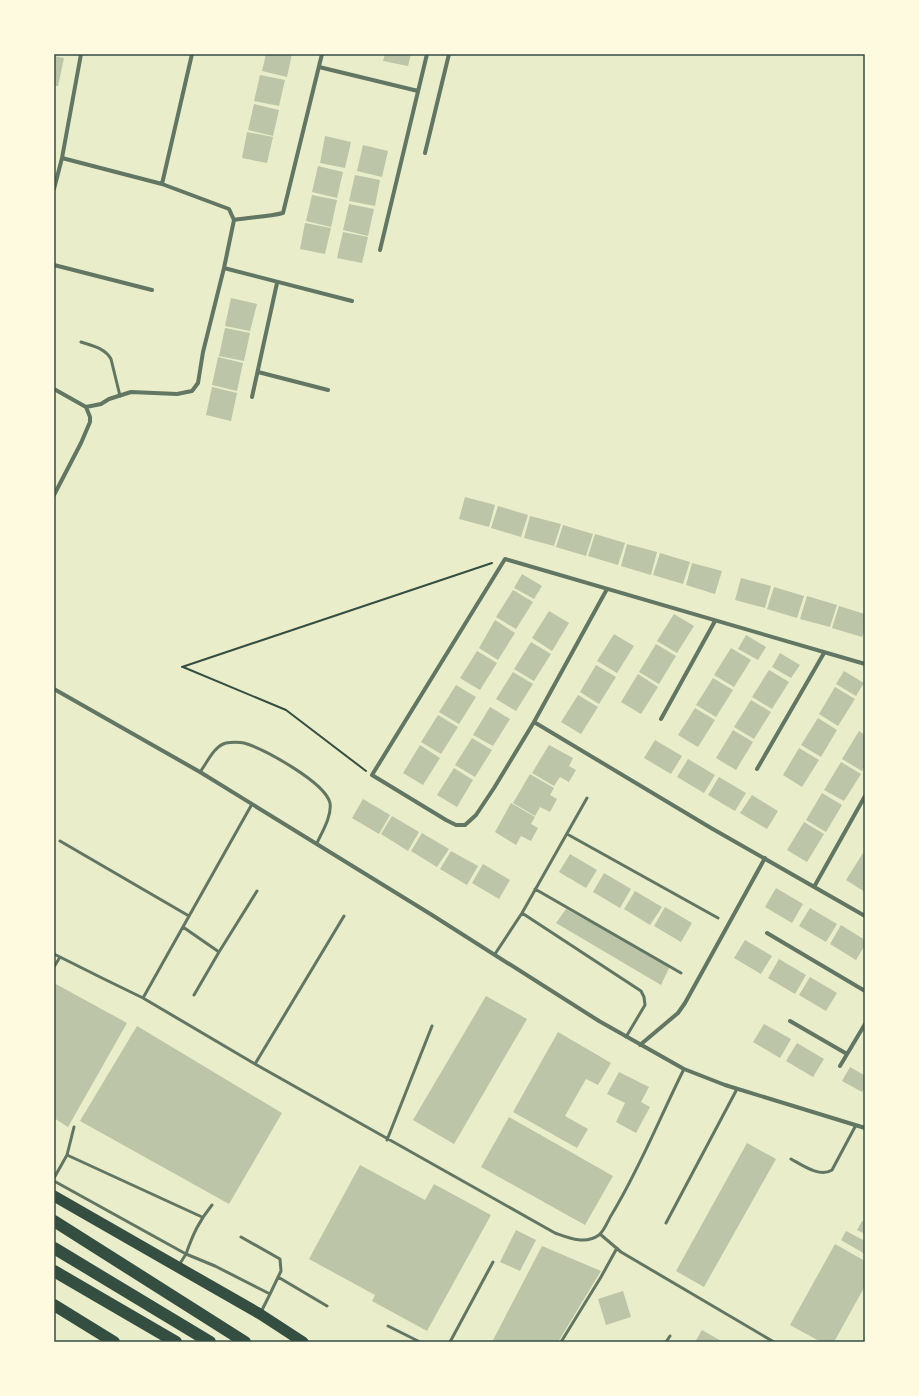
<svg xmlns="http://www.w3.org/2000/svg" width="919" height="1396" viewBox="0 0 919 1396" font-family="'Roboto Condensed',sans-serif">
	<style>
		.building { fill: #bcc5a7 }
		.lines { fill: none; stroke-linecap: round; stroke-linejoin: round }
		.path { stroke: #344e41; stroke-width: 2 }
		.service { stroke: #617663; stroke-width: 3 }
		.minor { stroke: #617663; stroke-width: 4 }
		.trunk { stroke: #344e41; stroke-width: 11 }
		.motorway { stroke: #344e41; stroke-width: 12 }
		.neatline { fill: none; stroke: #344e41; stroke-width: 1.5 }
	</style>
	<rect width="100%" height="100%" fill="#e9edc9"/>
	<path class="building" d="M266 54H292L287 77 262 71Z
		M385 54H411L408 66 383 61Z
		M54 56 64 58 58 86H54Z
		M260 75 285 80 279 106 254 101Z
		M254 104 279 110 273 136 248 130Z
		M247 132 273 137 267 163 242 158Z
		M325 136 351 142 345 168 320 163Z
		M363 145 388 151 382 177 357 171Z
		M318 166 343 172 337 198 312 192Z
		M355 175 380 180 375 206 349 201Z
		M312 195 337 200 331 227 306 221Z
		M349 204 374 209 368 236 343 230Z
		M305 223 331 228 325 254 300 249Z
		M343 232 368 237 362 263 337 258Z
		M231 298 257 304 250 331 225 326Z
		M225 328 250 333 244 361 219 356Z
		M218 357 243 363 237 391 212 385Z
		M212 387 237 393 231 421 206 415Z
		M465 497 495 505 489 527 459 519Z
		M498 506 528 515 521 537 491 528Z
		M530 516 561 524 554 546 524 538Z
		M563 525 593 534 586 556 556 547Z
		M595 534 625 543 618 565 588 556Z
		M627 544 657 552 651 575 621 566Z
		M660 553 690 562 683 584 653 575Z
		M692 563 722 571 715 594 686 585Z
		M522 574 542 586 534 599 514 588Z
		M741 578 771 586 765 608 735 600Z
		M774 587 804 596 797 618 767 609Z
		M513 590 533 602 516 629 496 617Z
		M807 596 837 605 830 627 800 619Z
		M839 606 865 614V628L862 637 832 628Z
		M549 611 569 623 552 651 532 638Z
		M674 614 694 626 677 653 657 641Z
		M495 620 515 633 498 660 479 648Z
		M614 634 634 646 617 673 597 661Z
		M746 635 766 647 758 660 738 649Z
		M531 642 551 654 534 681 514 669Z
		M656 644 676 656 659 684 639 672Z
		M731 648 751 660 734 687 714 675Z
		M477 651 497 663 480 690 460 678Z
		M780 653 800 665 791 678 772 667Z
		M596 665 616 677 599 704 580 692Z
		M769 670 789 682 772 709 752 697Z
		M844 671 864 683 856 696 836 684Z
		M513 672 533 684 516 711 496 699Z
		M638 674 658 687 641 714 621 702Z
		M713 678 733 690 716 717 696 705Z
		M456 685 476 697 459 724 439 712Z
		M835 687 855 699 838 726 819 714Z
		M578 695 598 707 581 734 561 722Z
		M751 700 771 712 754 739 734 727Z
		M490 707 510 719 493 746 473 735Z
		M695 708 715 720 698 747 678 735Z
		M438 715 458 727 441 754 421 742Z
		M818 718 837 730 821 757 801 745Z
		M733 730 753 742 736 770 716 758Z
		M859 731 865 735V766L862 771 842 759Z
		M472 738 492 750 475 777 455 765Z
		M655 740 682 756 671 774 644 758Z
		M420 745 440 758 423 785 403 773Z
		M549 745 573 758 569 766 576 770 569 782 560 777 554 786 532 773Z
		M799 748 819 760 802 787 783 775Z
		M688 759 715 775 704 793 677 777Z
		M841 762 861 774 844 801 824 790Z
		M454 768 473 780 457 807 437 795Z
		M530 774 554 788 550 795 557 799 550 812 540 807 535 816 513 803Z
		M719 777 746 793 735 811 708 795Z
		M822 793 842 805 826 832 806 820Z
		M752 795 778 811 767 829 740 813Z
		M363 799 390 815 379 834 352 818Z
		M511 803 535 817 531 824 538 828 531 841 521 836 516 845 495 832Z
		M392 816 419 832 408 851 381 834Z
		M804 822 824 834 807 862 787 850Z
		M422 833 449 849 437 867 411 851Z
		M451 851 478 866 467 885 440 869Z
		M863 853 865 854V892L846 880Z
		M570 854 597 870 586 888 559 872Z
		M483 864 510 880 499 899 472 883Z
		M604 873 631 889 620 908 593 892Z
		M776 888 803 904 792 923 765 907Z
		M635 891 662 907 650 925 624 909Z
		M665 907 692 923 681 942 654 926Z
		M810 908 837 924 826 942 799 926Z
		M566 909 670 966 661 985 556 923Z
		M841 925 865 940V945L856 960 830 944Z
		M745 940 772 956 761 974 734 958Z
		M779 959 806 975 795 994 768 978Z
		M810 977 837 993 826 1011 799 995Z
		M54 983 127 1023 68 1127 54 1118Z
		M486 996 527 1019 454 1144 413 1120Z
		M764 1024 791 1039 780 1058 753 1042Z
		M137 1026 282 1113 229 1204 80 1121Z
		M558 1032 611 1063 598 1085 586 1079 565 1116 588 1129 577 1148 513 1112Z
		M797 1043 824 1059 813 1077 786 1061Z
		M850 1067 864 1075 865 1073V1087L862 1092 842 1081Z
		M619 1072 649 1087 641 1102 650 1107 636 1133 616 1122 625 1103 607 1094Z
		M509 1117 613 1176 585 1225 481 1167Z
		M747 1143 776 1159 704 1287 676 1271Z
		M360 1165 425 1200 434 1184 491 1215 427 1331 372 1301 375 1295 309 1259Z
		M862 1221 865 1222V1234L857 1230Z
		M516 1230 536 1240 520 1271 500 1262Z
		M846 1231 865 1241V1254L841 1240Z
		M835 1244 865 1261V1286L834 1342H821L790 1325Z
		M542 1246 601 1271 558 1342H492Z
		M623 1291 631 1317 606 1325 598 1299Z
		M702 1330 723 1342H695Z"/>
	<g class="lines">
		<path class="path" d="M182 667 492 563
			M183 667 286 710 366 771"/>
		<path class="service" d="M81 342C93 346 105 348 111 359L120 396
			M200 772C207 763 214 746 226 743 231 742 240 742 244 743 264 749 325 782 330 803 332 816 322 832 317 843
			M567 834 718 918
			M60 841 189 916
			M535 889 681 973
			M522 913 641 991 644 997 645 1005 626 1037
			M183 927 219 952
			M54 954 102 978 143 998 255 1064 555 1233C569 1238 585 1245 599 1235 605 1230 608 1220 612 1214 640 1168 660 1117 684 1069
			M495 954 522 913 587 798
			M54 967 60 957
			M194 995 219 952 257 891
			M143 998 252 804
			M255 1064 344 916
			M387 1140 432 1026
			M67 1155 202 1217
			M791 1159C802 1165 820 1178 832 1170L856 1125
			M54 1178 67 1155 74 1127
			M54 1181 186 1254C193 1234 199 1221 212 1205
			M666 1223 737 1089
			M600 1234 621 1252 774 1342
			M241 1237 280 1259 281 1271 270 1294
			M179 1265 186 1254 215 1266 270 1294 261 1312
			M278 1277 327 1306
			M388 1326 420 1342
			M450 1342 493 1262
			M561 1342 601 1277 617 1248
			M666 1342 670 1336"/>
		<path class="minor" d="M319 67 418 91
			M425 153 449 54
			M62 158 162 184 229 209 234 220 224 268 203 352 198 383 192 391 177 394 131 392 109 399 101 404 86 407
			M162 184 192 54
			M54 189 62 158 81 54
			M234 220C251 217 267 217 283 213L322 54
			M380 250 427 54
			M54 265 152 290
			M224 268 352 301
			M258 372 328 390
			M54 389 86 407 90 417V422L81 443 54 495
			M252 397 277 283
			M607 589 534 722 711 828 865 916
			M54 689 200 772 432 915 599 1021 684 1069 725 1085 865 1128
			M661 719 715 621
			M534 722 494 788 476 815 465 825H456L446 820 372 775 505 559 865 664
			M757 769 824 653
			M814 887 865 796
			M767 933 865 991
			M790 1021 847 1054
			M640 1045 678 1013 685 1003 765 858
			M840 1066 865 1024"/>
		<path class="trunk" d="M54 1196 260 1314 303 1342"/>
		<path class="motorway" d="M54 1221 245 1342
			M54 1248 210 1342
			M54 1271 176 1342
			M54 1305 114 1342"/>
	</g>
	<rect width="919" height="1396" fill="none" stroke="#fefae0" stroke-width="110"/>
	<rect x="55" y="55" width="809" height="1286" class="neatline"/>
</svg>
